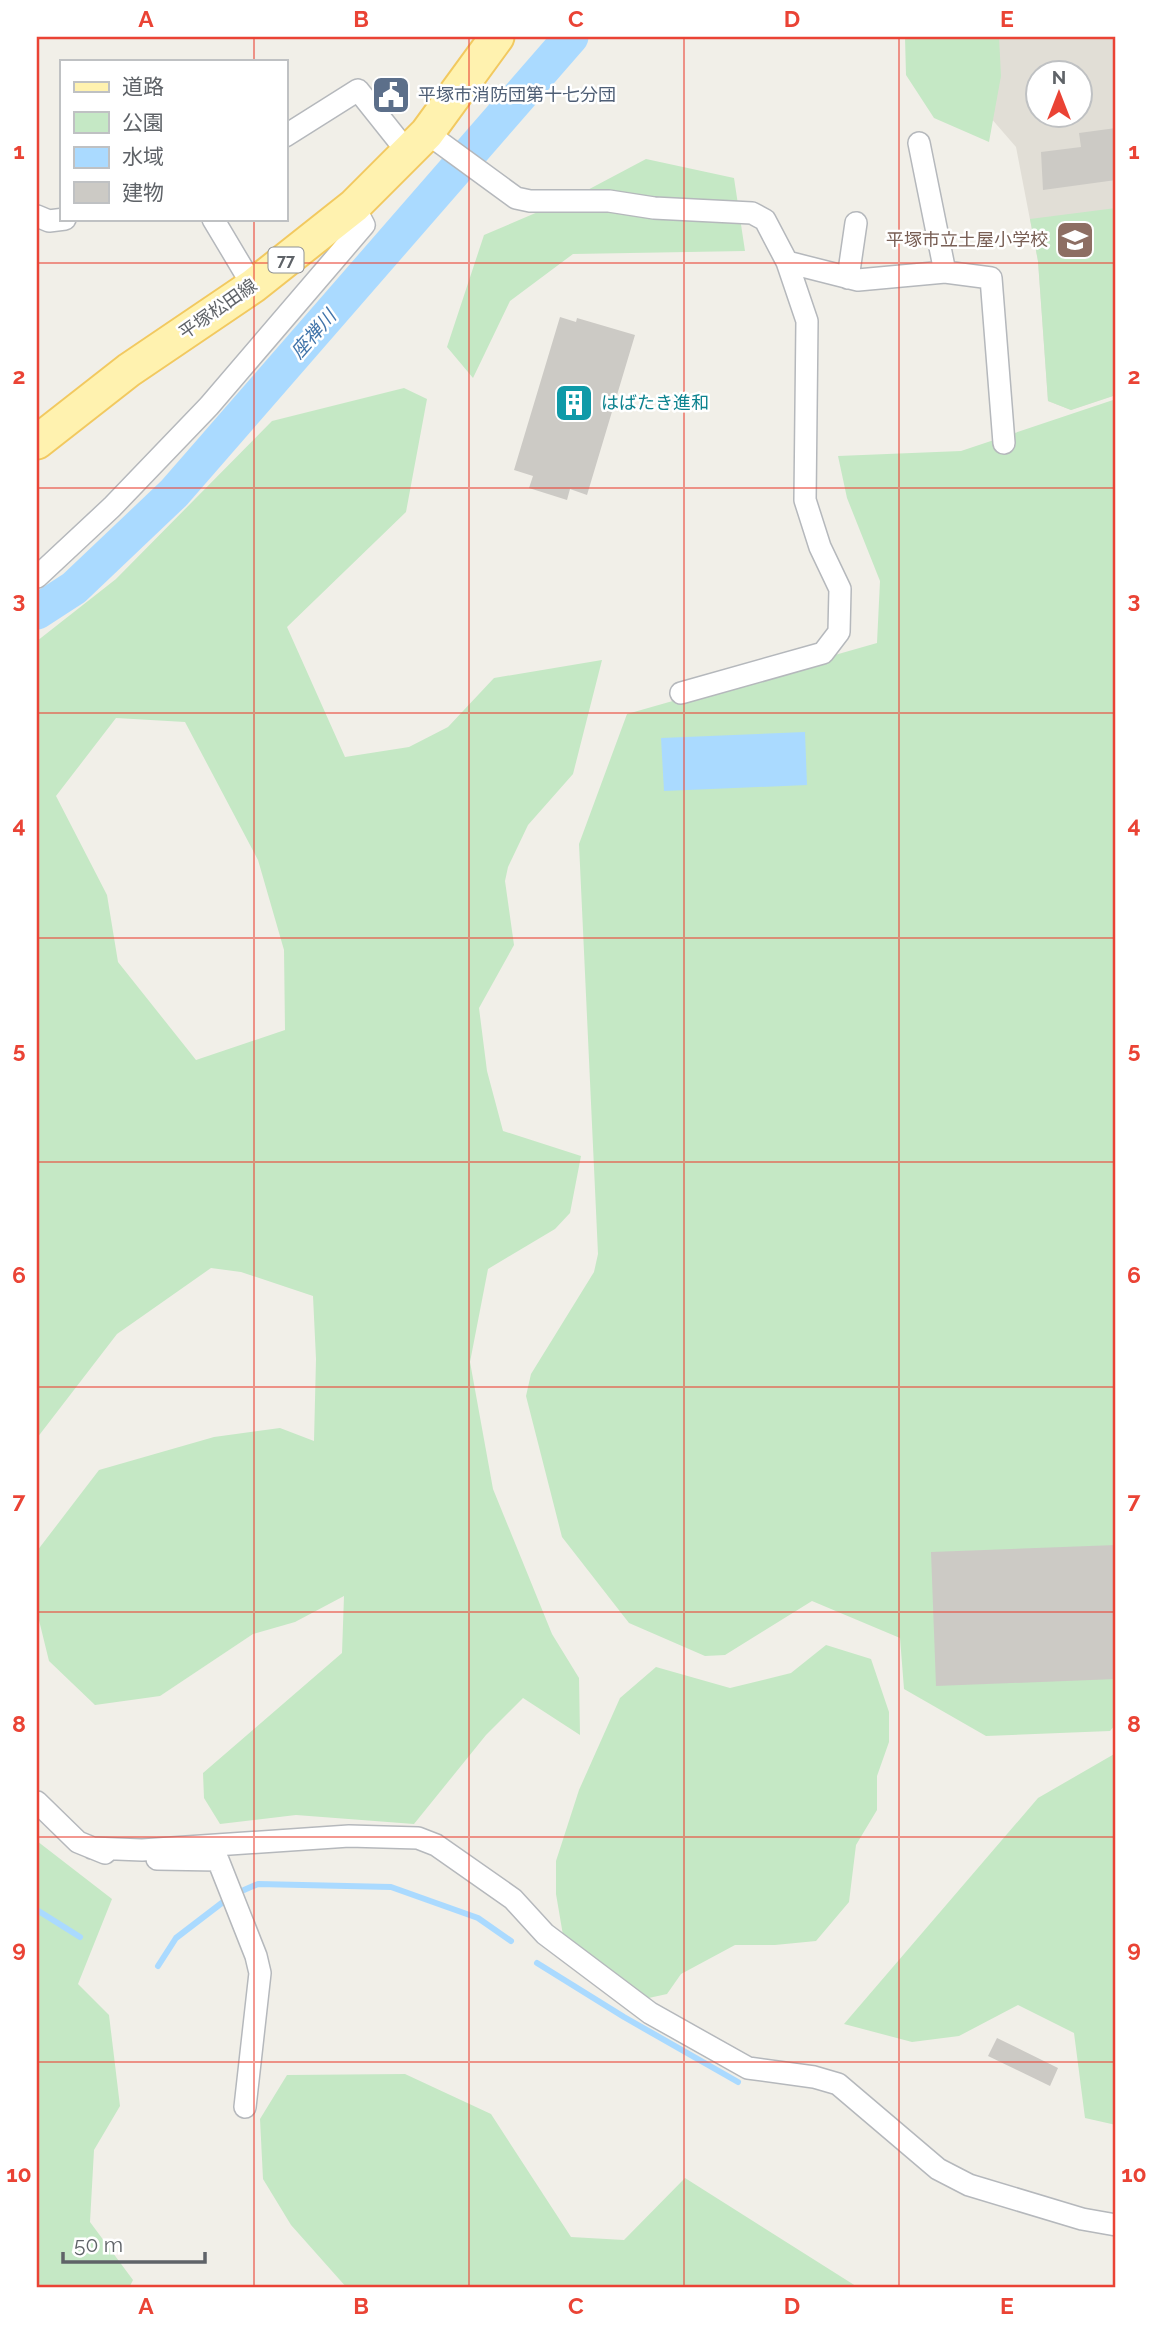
<svg xmlns="http://www.w3.org/2000/svg" width="1153" height="2325" viewBox="0 0 1153 2325" font-family="Raleway,'Noto Sans JP',sans-serif">
	<style>
		.education { fill: #e1ded6; fill-rule: evenodd }
		.green { fill: #c5e8c5; fill-rule: evenodd }
		.water { fill: #aadaff }
		.lines { fill: none; stroke-linecap: round; stroke-linejoin: round }
		.stream { stroke: #aadaff; stroke-width: 6 }
		.river { stroke: #aadaff; stroke-width: 35 }
		.building { fill: #cccac5 }
		.street-casing { stroke: #b5b8bc; stroke-width: 24 }
		.primary-casing { stroke: #f2c960; stroke-width: 37 }
		.street { stroke: #fff; stroke-width: 21 }
		.primary { stroke: #fff2af; stroke-width: 33 }
		.grid { fill: none; stroke: #ea4335; stroke-width: 2; stroke-opacity: 0.55 }
		.labels { text-anchor: middle; stroke-width: 5; stroke-linejoin: round; paint-order: stroke }
		.shield { fill: #fff; stroke: #8f9295; stroke-width: 2 }
		.shield-label { font-size: 16px; font-weight: bold; fill: #5f6368 }
		.service-label { font-size: 18px; fill: #4e5e75; stroke: #fff; text-anchor: start }
		.education-label { font-size: 18px; fill: #785e54; stroke: #fff; text-anchor: end }
		.street-label { font-size: 18px; fill: #5f6368; stroke: #fff }
		.culture-label { font-size: 18px; fill: #0d838f; stroke: #fff; text-anchor: start }
		.water-label { font-size: 19px; font-style: italic; fill: #4174aa; stroke: #fff }
		.neatline { fill: none; stroke: #ea4335; stroke-width: 2.5 }
		.grid-label { font-size: 23px; text-anchor: middle; font-weight: bold; fill: #ea4335 }
	</style>
	<rect width="100%" height="100%" fill="#f1efe8"/>
	<path class="education" d="M995 37H1116V395L1071 410 1048 401 1038 261 1016 147 990 117ZM1038 74H1080V116H1038Z"/>
	<path class="green" d="M905 37H999L1001 76 989 142 934 118 906 75Z
		M646 159 734 178 745 251 573 254 510 301 473 378 447 347 484 235 580 194Z
		M1116 208V395L1071 410 1048 401 1038 261 1030 219Z
		M404 388 427 399 406 512 287 627 345 757 409 747 448 727 494 678 602 660 573 774 528 825 508 867 505 881 514 945 479 1008 487 1071 503 1131 581 1156 570 1213 555 1229 488 1269 470 1362 493 1489 552 1634 579 1678 580 1735 523 1698 486 1735 414 1824 296 1815 220 1824 204 1798 203 1773 342 1653 344 1596 295 1622 253 1634 160 1696 95 1705 49 1661 37 1612V1551L99 1470 214 1437 280 1428 314 1441 316 1359 313 1296 241 1272 211 1268 117 1334 37 1438V641L116 579 272 421ZM116 718 185 722 258 860 284 950 285 1030 196 1060 118 962 107 895 56 796Z
		M1116 399V1724L1110 1731 986 1736 904 1689 900 1638 812 1601 725 1655 705 1656 629 1623 562 1537 526 1396 531 1374 594 1272 598 1254 579 844 627 714 877 643 880 581 847 498 838 456 961 451Z
		M826 1645 871 1659 889 1712V1742L877 1776V1810L856 1845 849 1902 816 1941 775 1945H735L681 1974 667 1994 635 2001 565 1947 556 1894V1861L579 1790 620 1698 656 1667 730 1688 791 1673Z
		M1116 1753V2125L1085 2118 1074 2033 1018 2005 959 2036 912 2042 844 2024 1038 1798Z
		M37 1841 112 1899 78 1984 109 2015 120 2106 94 2150 90 2222 133 2280 129 2288H37Z
		M405 2074 491 2114 571 2237 624 2240 685 2178 859 2288H347L291 2225 263 2179 260 2119 287 2075Z"/>
	<path class="water" d="M805 732 807 785 664 791 661 738Z"/>
	<g class="lines">
		<path class="stream" d="M237 1893 258 1884 391 1887 478 1918 511 1941
			M37 1910 80 1937
			M537 1963 624 2017 738 2082
			M158 1966 176 1938 227 1899"/>
		<path class="river" d="M37 612 74 588 174 493 571 37"/>
	</g>
	<path class="building" d="M391 76 410 102 393 113 373 88Z
		M1116 128V180L1043 190 1041 152 1081 147 1079 133Z
		M560 317 576 322 577 318 635 335 587 495 570 489 567 500 529 488 533 476 514 470Z
		M1116 1545V1679L936 1686 931 1552Z
		M997 2038 1058 2068 1050 2086 988 2056Z"/>
	<g class="lines">
		<defs>
			<path id="street" d="M427 133 516 198 530 201H609L654 208 752 213 765 220 787 262 807 321 805 500 820 547 840 589 839 632 823 653 681 693
				M285 136 358 90 409 154
				M919 143 945 272
				M37 216 49 221 65 219
				M213 219 253 286
				M787 262 858 280 945 272 991 278 1004 443
				M848 278 856 223
				M37 577 112 507 209 406 364 225 354 206
				M37 1802 78 1842 105 1853
				M92 1848 142 1850 349 1836 418 1838 436 1845 513 1899 545 1934 650 2013 748 2068 814 2077 838 2084 938 2169 969 2185 1082 2219 1116 2225
				M157 1859 218 1860 256 1956 260 1973 245 2107"/>
			<path id="primary" d="M37 442 129 370 253 286 354 206 427 133 497 37"/>
		</defs>
		<use href="#street" class="street-casing"/>
		<use href="#primary" class="primary-casing"/>
		<use href="#street" class="street"/>
		<use href="#primary" class="primary"/>
	</g>
	<path class="grid" d="M254 37V61M469 37V2288M684 37V2288M899 37V2288M254 219V2288M37 263H1116M37 488H1116M37 713H1116M37 938H1116M37 1162H1116M37 1387H1116M37 1612H1116M37 1837H1116M37 2062H1116"/>
	<defs>
		<symbol id="civic-square" viewBox="-11 -11 22 22"><rect x="-9" y="-9" width="18" height="18" rx="4" fill="#5c6f8a" stroke="#fff"/><path d="M-.6-6.5H3V-4.5H.6V-3L4-1V1h2V6H-6V1h2V-1L-.6-3ZM-1.2 2.5V6h2.4V2.5Z" fill="#fff"/></symbol>
		<symbol id="school-square" viewBox="-11 -11 22 22"><rect x="-9" y="-9" width="18" height="18" rx="4" fill="#8d6e63" stroke="#fff"/><path d="M0-5L7-2L0 1L-7-2ZM-4 1L0 2.5L4 1V4Q0 6-4 4Z" fill="#fff"/></symbol>
		<symbol id="building-square" viewBox="-11 -11 22 22"><rect x="-9" y="-9" width="18" height="18" rx="4" fill="#0f9aa8" stroke="#fff"/><path d="M-4-6H4V6H1V3H-1V6H-4ZM-2.5-4.3h1.7v1.8h-1.7ZM.8-4.3h1.7v1.8H.8ZM-2.5-1h1.7V.8h-1.7ZM.8-1h1.7V.8H.8Z" fill="#fff"/></symbol>
	</defs>
	<g fill-rule="evenodd">
		<use href="#civic-square" x="369" y="73" width="44" height="44"/>
		<use href="#school-square" x="1053" y="218" width="44" height="44"/>
		<use href="#building-square" x="552" y="381" width="44" height="44"/>
	</g>
	<g class="labels">
		<rect class="shield" x="268.5" y="247.5" width="35" height="25" rx="5"/>
		<g class="shield-label">
			<text x="286" y="266">77</text>
		</g>
		<g class="service-label">
			<text x="418" y="101">平塚市消防団第十七分団</text>
		</g>
		<g class="education-label">
			<text x="1048" y="246">平塚市立土屋小学校</text>
		</g>
		<g class="street-label">
			<text transform="translate(218 309) rotate(-35)" y="6">平塚松田線</text>
		</g>
		<g class="culture-label">
			<text x="601" y="409">はばたき進和</text>
		</g>
		<g class="water-label">
			<text transform="translate(313 334) rotate(-49)" y="7">座禅川</text>
		</g>
	</g>
	<rect width="1153" height="2325" fill="none" stroke="#ffffff" stroke-width="77"/>
	<rect x="60" y="60" width="228" height="161" fill="#ffffff" stroke="#bfc1c3" stroke-width="2"/>
	<rect x="74" y="82" width="35" height="10" fill="#fff2af" stroke="#bfc1c3" stroke-width="2"/>
	<text x="122" y="94" font-size="21" fill="#5f6368">道路</text>
	<rect x="74" y="112" width="35" height="21" fill="#c5e8c5" stroke="#bfc1c3" stroke-width="2"/>
	<text x="122" y="130" font-size="21" fill="#5f6368">公園</text>
	<rect x="74" y="147" width="35" height="21" fill="#aadaff" stroke="#bfc1c3" stroke-width="2"/>
	<text x="122" y="164" font-size="21" fill="#5f6368">水域</text>
	<rect x="74" y="182" width="35" height="21" fill="#cccac5" stroke="#bfc1c3" stroke-width="2"/>
	<text x="122" y="200" font-size="21" fill="#5f6368">建物</text>
	<g transform="translate(1059 94)"><circle r="33" fill="#ffffff" stroke="#bfc1c3" stroke-width="2"/>
	<path d="M0-5L12 26L0 18L-12 26Z" fill="#ea4335"/>
	<text y="-10" font-size="19" font-weight="bold" text-anchor="middle" fill="#5f6368">N</text>
	</g>
	<path d="M63 2252v10h142v-10" fill="none" stroke="#5f6368" stroke-width="3.5"/>
	<text x="74" y="2252" font-size="21" fill="#5f6368" stroke="#ffffff" stroke-width="5" paint-order="stroke">50 m</text>
	<rect x="38" y="38" width="1076" height="2248" class="neatline"/>
	<g class="grid-label">
		<text x="146" y="27">A</text>
		<text x="361" y="27">B</text>
		<text x="576" y="27">C</text>
		<text x="792" y="27">D</text>
		<text x="1007" y="27">E</text>
		<text x="19" y="159">1</text>
		<text x="1134" y="159">1</text>
		<text x="19" y="384">2</text>
		<text x="1134" y="384">2</text>
		<text x="19" y="608">3</text>
		<text x="1134" y="608">3</text>
		<text x="19" y="833">4</text>
		<text x="1134" y="833">4</text>
		<text x="19" y="1058">5</text>
		<text x="1134" y="1058">5</text>
		<text x="19" y="1283">6</text>
		<text x="1134" y="1283">6</text>
		<text x="19" y="1508">7</text>
		<text x="1134" y="1508">7</text>
		<text x="19" y="1732">8</text>
		<text x="1134" y="1732">8</text>
		<text x="19" y="1957">9</text>
		<text x="1134" y="1957">9</text>
		<text x="19" y="2182">10</text>
		<text x="1134" y="2182">10</text>
		<text x="146" y="2314">A</text>
		<text x="361" y="2314">B</text>
		<text x="576" y="2314">C</text>
		<text x="792" y="2314">D</text>
		<text x="1007" y="2314">E</text>
	</g>
</svg>
